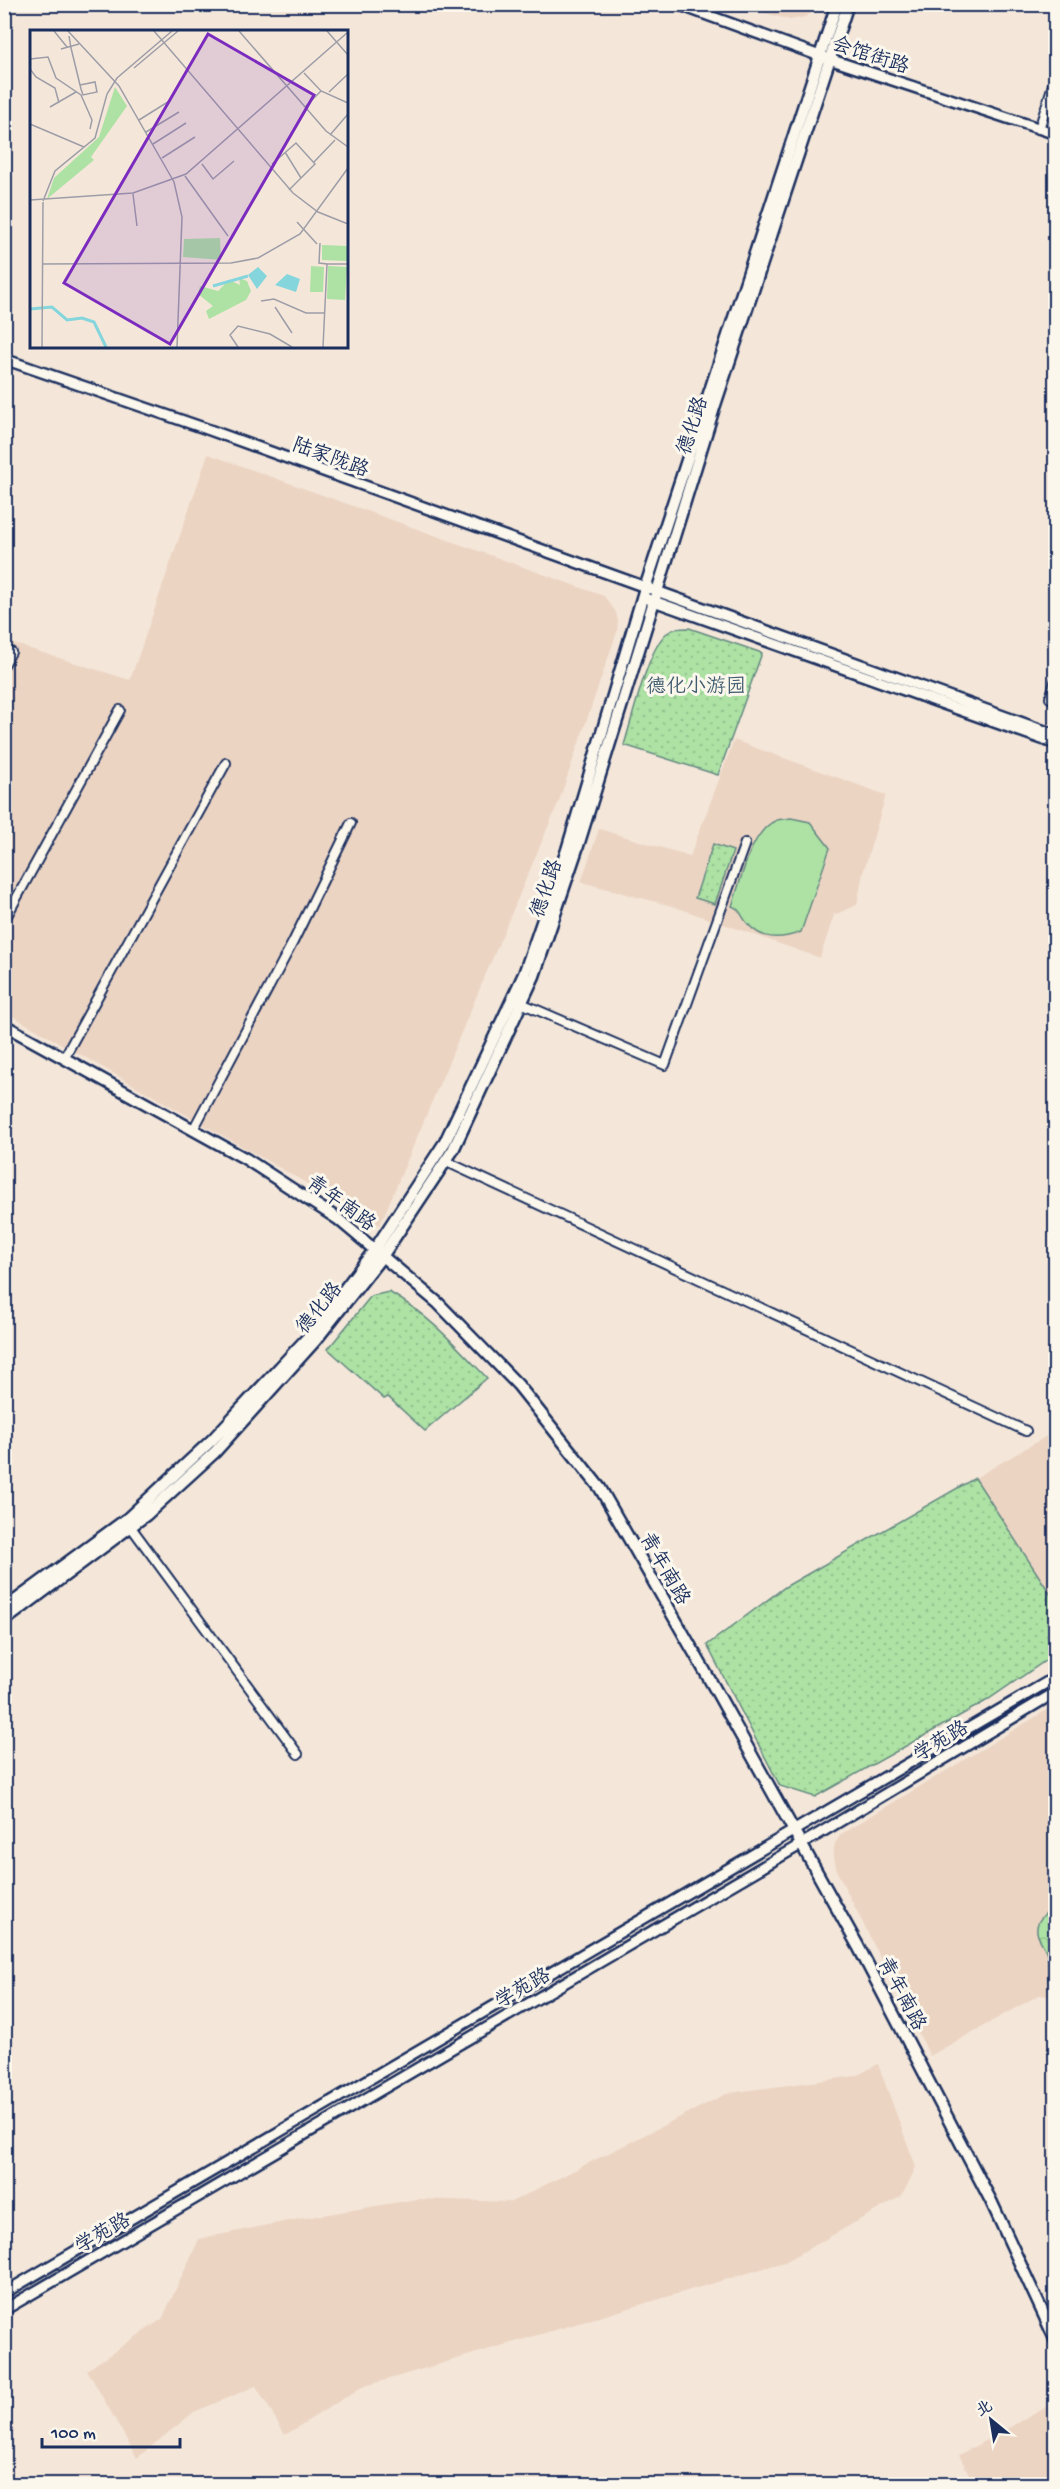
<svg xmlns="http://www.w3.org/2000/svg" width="1060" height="2489" viewBox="0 0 1060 2489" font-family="'Gochi Hand','LXGW WenKai TC',sans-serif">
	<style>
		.built { fill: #ecd4c3 }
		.green { fill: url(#green-dots); stroke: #648881; stroke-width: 1.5 }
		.forest { fill: url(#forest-crowns); stroke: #648881; stroke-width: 1.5 }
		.pitch { fill: #ade2a4; stroke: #648881; stroke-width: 1.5 }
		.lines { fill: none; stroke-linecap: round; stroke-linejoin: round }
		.minor-casing { stroke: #1b2f5e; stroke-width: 12 }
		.tertiary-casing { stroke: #1b2f5e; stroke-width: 14 }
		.secondary-casing { stroke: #1b2f5e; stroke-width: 15 }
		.minor { stroke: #fbf7ec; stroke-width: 8 }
		.tertiary { stroke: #fbf7ec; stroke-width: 9 }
		.secondary { stroke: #fbf7ec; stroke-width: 10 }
		.labels { text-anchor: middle; stroke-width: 6; stroke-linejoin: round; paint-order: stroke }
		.street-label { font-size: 20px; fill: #1b2f5e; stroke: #fbf7ec }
		.park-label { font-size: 20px; fill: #405c70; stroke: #fbf7ec }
		.inset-river { fill: none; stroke: #84d5dc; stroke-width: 3 }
		.inset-road { fill: none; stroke: #9d9da8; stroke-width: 1.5 }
		.view { fill: #7b2cbf; fill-opacity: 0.15; stroke: #7b2cbf; stroke-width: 3 }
		.inset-edge { fill: none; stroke: #1b2f5e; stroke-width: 3 }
	</style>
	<defs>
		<pattern id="green-dots" width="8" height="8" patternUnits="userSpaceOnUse" patternTransform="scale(1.5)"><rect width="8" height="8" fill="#ade2a4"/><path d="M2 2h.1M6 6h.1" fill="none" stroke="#94c290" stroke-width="1.8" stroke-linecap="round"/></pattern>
		<pattern id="forest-crowns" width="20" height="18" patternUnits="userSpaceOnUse" patternTransform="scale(1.5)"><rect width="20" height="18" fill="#ade2a4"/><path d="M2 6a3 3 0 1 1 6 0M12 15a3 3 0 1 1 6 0" fill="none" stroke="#94c290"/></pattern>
	</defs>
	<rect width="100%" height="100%" fill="#f4e7d9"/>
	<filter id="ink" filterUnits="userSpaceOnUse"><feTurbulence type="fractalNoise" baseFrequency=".0167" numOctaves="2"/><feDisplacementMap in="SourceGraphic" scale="12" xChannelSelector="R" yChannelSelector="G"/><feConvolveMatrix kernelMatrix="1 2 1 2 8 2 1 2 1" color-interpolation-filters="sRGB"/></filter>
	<g filter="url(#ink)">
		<path class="built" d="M737 5H818L817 9 805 17 790 20Z
			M208 454 604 596 616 612 618 621 617 632 559 801 380 1225 5 1012V641L130 680Z
			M734 740 886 795 863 873 857 905 834 915 820 958 675 907 581 882 599 829 690 856Z
			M1055 1431V1601L975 1478Z
			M1055 1705V1997L1039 1995 930 2056 837 1872 833 1853 835 1843 841 1834Z
			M878 2064 916 2167 902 2196 785 2262 362 2387 285 2435 256 2386 194 2412 137 2458 87 2370 162 2319 199 2239 293 2220 417 2199 511 2202 728 2093 856 2076Z
			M1054 2403 1055 2484H974L959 2455Z"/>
		<path class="green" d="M689 628 762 653 718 775 624 745C632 720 648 647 667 633 674 628 681 628 689 628Z
			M713 844 733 851 715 904 695 898Z
			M389 1292C428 1314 456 1346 487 1378L425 1431 388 1397 384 1399 328 1349 371 1296Z
			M975 1478 1055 1601V1654L986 1701 815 1797 780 1786 707 1645 785 1587Z"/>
		<path class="forest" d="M1055 1906V1994C1044 1984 1050 1968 1047 1954 1045 1945 1035 1937 1037 1927 1038 1918 1048 1911 1055 1906Z"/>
		<path class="pitch" d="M791 818 810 822 830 848 801 932C783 939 762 941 748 924 741 917 742 910 732 906 741 882 750 830 777 820 781 819 786 819 791 818Z"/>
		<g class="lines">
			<defs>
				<path id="minor" d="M1039 129 1056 75
					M4 665 11 652
					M1050 698 1056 679
					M4 921 120 710
					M521 1003 665 1065 745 843
					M64 1058 226 763
					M193 1130 293 942 351 823
					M445 1161 1026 1431
					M131 1527 298 1754"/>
				<path id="tertiary" d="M677 4 820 56 1056 134
					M4 359 204 428 1056 735
					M648 599 1056 744
					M4 2293 1056 1677
					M4 2310 800 1845 1056 1692"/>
				<path id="secondary" d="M4 1025 246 1159 338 1219 438 1303 518 1385 600 1488 715 1689 858 1946 991 2201 1056 2341
					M4 1609 128 1518 212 1440 310 1335 375 1249 445 1142 524 974 567 850 645 588 837 4
					M4 1621 146 1515 215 1452 315 1341 383 1255 453 1150 534 976 577 849 714 408 848 4"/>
			</defs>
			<use href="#minor" class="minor-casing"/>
			<use href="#tertiary" class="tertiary-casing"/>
			<use href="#secondary" class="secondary-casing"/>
			<use href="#minor" class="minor"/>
			<use href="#tertiary" class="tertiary"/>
			<use href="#secondary" class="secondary"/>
		</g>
	</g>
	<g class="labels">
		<g class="street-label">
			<text transform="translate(871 54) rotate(18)" y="7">会馆街路</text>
			<text transform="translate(691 425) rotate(-72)" y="7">德化路</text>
			<text transform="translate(331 456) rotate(20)" y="7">陆家陇路</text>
			<text transform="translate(545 888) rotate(-71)" y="7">德化路</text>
			<text transform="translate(342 1202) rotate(36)" y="7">青年南路</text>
			<text transform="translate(318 1307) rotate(-51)" y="7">德化路</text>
			<text transform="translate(666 1568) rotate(60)" y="7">青年南路</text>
			<text transform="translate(940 1740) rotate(-31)" y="7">学苑路</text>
			<text transform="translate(522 1987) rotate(-30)" y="7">学苑路</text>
			<text transform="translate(903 1993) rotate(62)" y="7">青年南路</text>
			<text transform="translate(102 2232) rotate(-30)" y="7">学苑路</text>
		</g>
		<g class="park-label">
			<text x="696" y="692">德化小游园</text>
		</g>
	</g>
	<g transform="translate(30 30)">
		<rect width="318" height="318" fill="#f4e7d9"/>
		<path d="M85 57 97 76 61 127 64 130 17 169 24 148 69 107ZM190 208 191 230 153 227 154 209Z" fill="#ade2a4"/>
		<path d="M209 248 217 251 221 261 216 270 179 289 176 281 183 276 168 264 170 256 188 261 199 250 210 255Z" fill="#ade2a4"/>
		<path d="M292 215 318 216 317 231 292 230ZM281 236 294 237 293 262H280ZM298 236 317 237 315 270 297 269Z" fill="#ade2a4"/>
		<path d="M228 237 237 246 227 259 218 245ZM257 244 270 249 266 262 245 255Z" fill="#84d5dc"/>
		<path class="inset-river" d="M183 256 218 246M0 279 22 277 37 290 52 288 64 292 76 317"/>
		<path class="inset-road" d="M24 1 37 17M38 1 89 56 144 152 152 187 147 317M124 1 263 163 288 182 318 194M209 1 296 101 318 117M297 1 318 25M39 6 41 18 51 59 53 65 67 62 65 52 50 55M31 19 49 14M0 29 18 27 26 48 51 65 62 90 60 99M104 38 148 1M0 39 6 47 25 58 29 73M274 43 291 61 318 73M299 62 318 44M20 77 46 62M275 77 291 61M109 90 141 70M0 94 54 117M116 102 149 82M300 105 318 84M123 114 156 93M255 122 271 148 259 160M132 128 165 107M284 132 305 110M172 134 183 149 204 131M242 134 266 113 285 134 271 148M155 146 198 206M103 164 107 196M0 170 103 163 156 144 318 2M13 171 25 141 65 108 77 64 87 48 142 1M267 192 287 214M290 213 289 233 297 234 293 317M12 234 201 233 228 228 270 204 318 138M297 234H318M231 271 244 269 276 283H294M245 277 262 303M12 317 13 172M208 317 200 305 208 296 240 304 262 317"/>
		<path class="view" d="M178 4 284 65 140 314 34 253Z"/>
		<rect width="318" height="318" class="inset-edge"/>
	</g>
	<rect width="1060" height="2489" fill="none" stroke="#fbf7ec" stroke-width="24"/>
	<rect x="12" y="12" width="1036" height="2465" fill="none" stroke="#1b2f5e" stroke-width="2" filter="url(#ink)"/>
	<g transform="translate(991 2420) rotate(330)" stroke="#fbf7ec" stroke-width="4.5" paint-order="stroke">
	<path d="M0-4.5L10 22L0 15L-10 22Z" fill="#1b2f5e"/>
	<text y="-9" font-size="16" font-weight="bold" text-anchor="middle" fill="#1b2f5e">北</text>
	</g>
	<path d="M42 2438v9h138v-9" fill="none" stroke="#1b2f5e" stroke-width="3"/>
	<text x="51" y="2438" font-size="18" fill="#1b2f5e" stroke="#fbf7ec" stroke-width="4.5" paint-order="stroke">100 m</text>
</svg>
